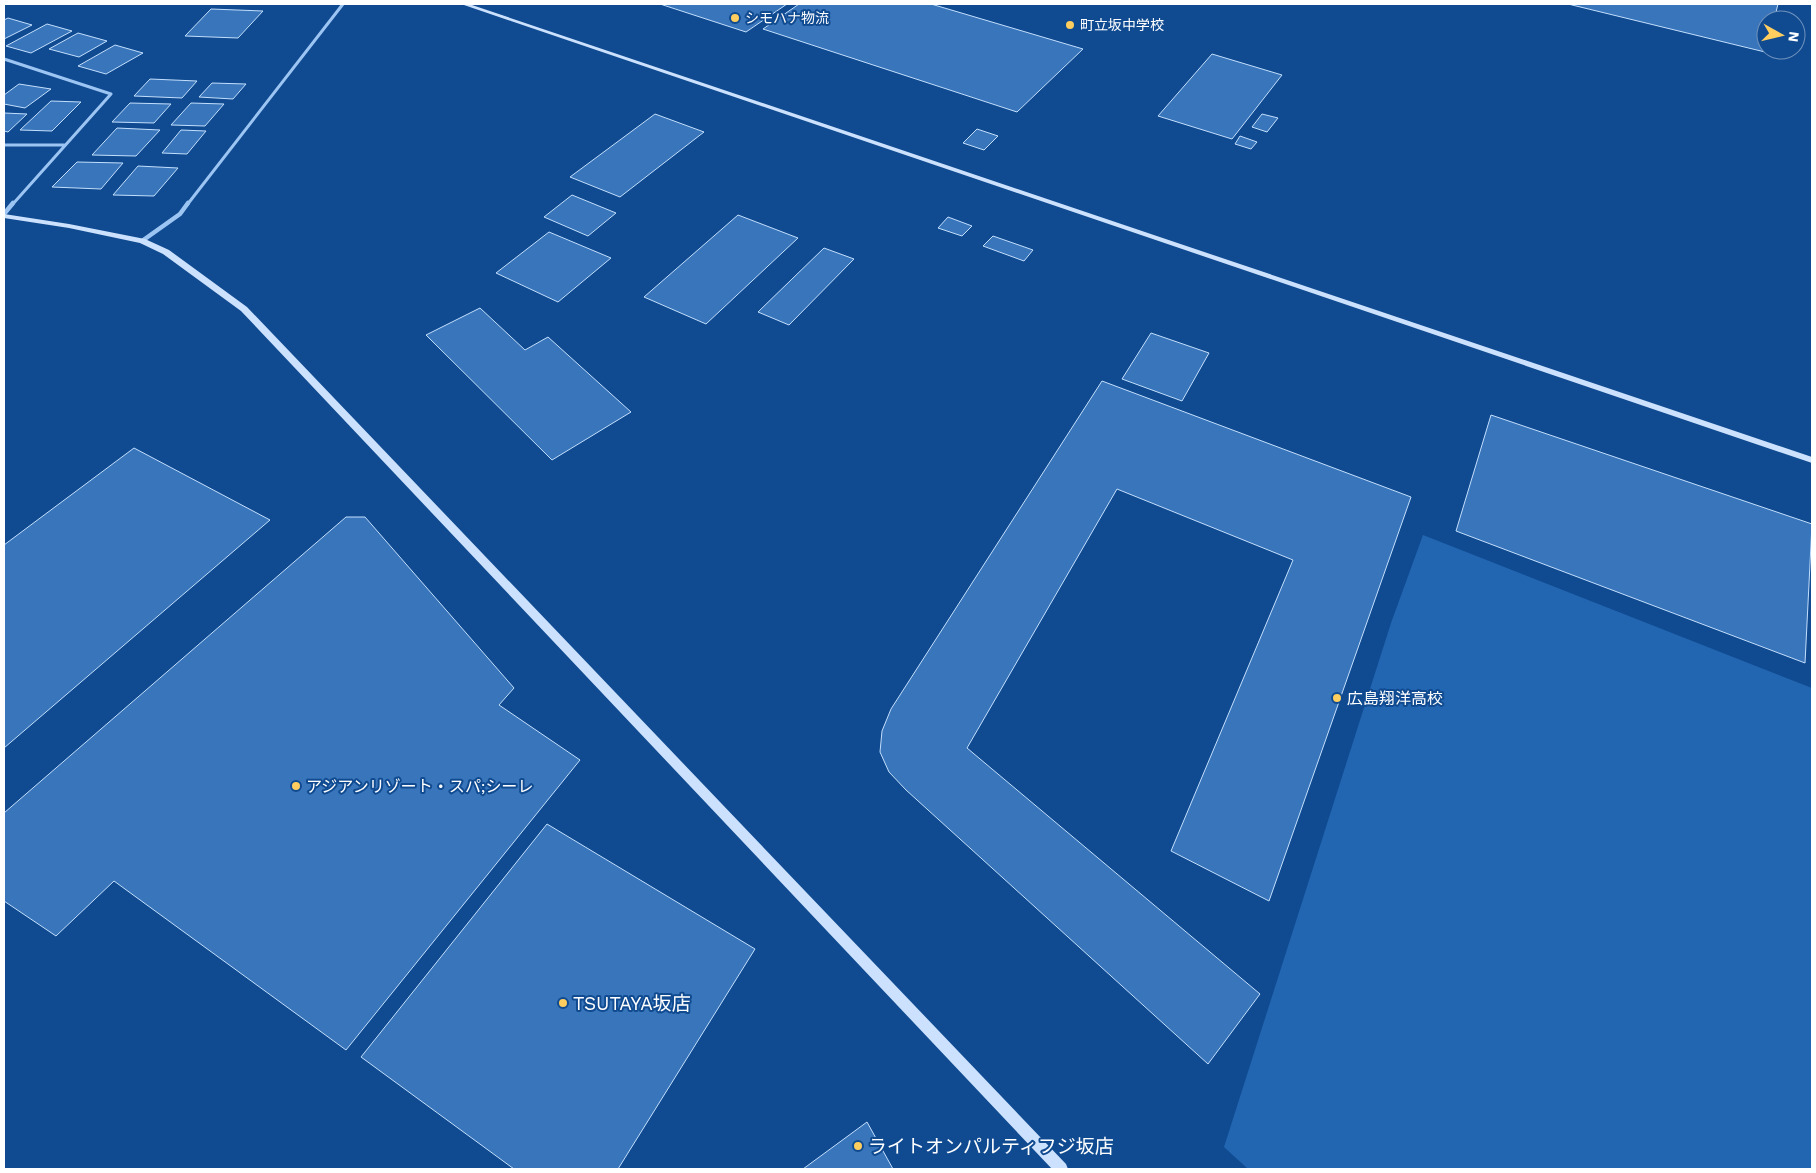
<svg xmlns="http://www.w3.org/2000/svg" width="1816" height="1173" viewBox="0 0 1816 1173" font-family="'Work Sans','Noto Sans JP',sans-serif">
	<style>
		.green { fill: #2265b1 }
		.building { fill: #3975ba; stroke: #c3dffd }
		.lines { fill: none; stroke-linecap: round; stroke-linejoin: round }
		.street-far1 { stroke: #9cc5f3; stroke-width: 3 }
		.street { stroke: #9cc5f3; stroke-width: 4.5 }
		.secondary { fill: #cbe1fd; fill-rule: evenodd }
		.poi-dot { fill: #ffce5e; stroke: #104b91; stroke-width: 2 }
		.labels { text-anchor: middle; stroke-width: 4; stroke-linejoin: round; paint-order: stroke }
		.far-poi-label { font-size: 14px; fill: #fff; stroke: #104b91; text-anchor: start }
		.poi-label { font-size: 16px; fill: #fff; stroke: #104b91; text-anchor: start }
		.near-poi-label { font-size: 19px; fill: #fff; stroke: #104b91; text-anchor: start }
	</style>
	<rect width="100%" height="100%" fill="#104b91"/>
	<path class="green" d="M1423 535 1812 688V1169H1248L1224 1147 1391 623Z"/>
	<path class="building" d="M660 4H787L746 32Z
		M799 4H931L1083 49 1017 112 763 29Z
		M1568 4H1778L1774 20H1766L1765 52Z
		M211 9 263 11 238 38 185 36Z
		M8 18 32 25 4 39V20Z
		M47 24 72 31 31 53 6 46Z
		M78 33 107 41 79 57 49 49Z
		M115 45 143 53 106 74 78 66Z
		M1212 54 1282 75 1232 139 1158 116Z
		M150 79 197 81 182 98 134 96Z
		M212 83 246 84 233 99 199 97Z
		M19 84 51 89 25 108 4 104V95Z
		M51 101 81 102 52 131 20 130Z
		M130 103 171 104 154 123 112 122Z
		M191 103 224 104 205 126 171 125Z
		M4 113 27 114 8 132 4 131Z
		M655 114 704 132 620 197 570 177Z
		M1262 114 1278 118 1267 132 1252 127Z
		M117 128 160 130 136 156 92 155Z
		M977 129 998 136 984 150 963 143Z
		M181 130 206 131 187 154 162 153Z
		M1240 136 1257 142 1251 149 1235 144Z
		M77 162 123 163 101 189 52 187Z
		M138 166 178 168 154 196 113 195Z
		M572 195 616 213 588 236 544 217Z
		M738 215 798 238 706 324 644 297Z
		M948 217 972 226 962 236 938 228Z
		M549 232 611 258 558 302 496 273Z
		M993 236 1033 250 1024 261 983 246Z
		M824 248 854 259 789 325 758 312Z
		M480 308 525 350 548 337 631 412 552 460 426 335Z
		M1151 333 1209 353 1182 401 1122 379Z
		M1102 381 1411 497 1269 901 1171 851 1293 560 1117 489 967 748 1260 994 1208 1064 906 790 889 772 880 752 882 731 891 709Z
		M1491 415 1812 524 1805 663 1456 531Z
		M134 448 270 520 4 748V545Z
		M346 517H365L514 688 499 705 580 760 346 1050 114 881 56 936 4 901V813Z
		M547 824 755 949 618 1169H514L361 1057Z
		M867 1122 893 1169H803Z"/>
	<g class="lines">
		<path class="street-far1" d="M4 59 111 94 12 205
			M4 145H64
			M187 205 343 4"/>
		<path class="street" d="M4 214 13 203
			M142 241 180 214 188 203"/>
		<path class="secondary" d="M461 4H469L1812 457V463Z
			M4 214 69 224 145 239 169 250 247 307 1066 1164 1068 1169H1052L241 311 163 254 140 243 69 228 4 218Z"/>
	</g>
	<g class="poi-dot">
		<circle cx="735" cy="18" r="5"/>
		<circle cx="1070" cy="25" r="5"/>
		<circle cx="1337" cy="698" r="5"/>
		<circle cx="296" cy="786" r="5"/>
		<circle cx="563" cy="1003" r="5"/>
		<circle cx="858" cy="1146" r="5"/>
	</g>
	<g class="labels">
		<g class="far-poi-label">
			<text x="745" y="23">シモハナ物流</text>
			<text x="1080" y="30">町立坂中学校</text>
		</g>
		<g class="poi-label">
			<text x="1347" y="704">広島翔洋高校</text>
			<text x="306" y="792">アジアンリゾート・スパ;シーレ</text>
		</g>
		<g class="near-poi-label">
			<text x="573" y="1010">TSUTAYA坂店</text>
			<text x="868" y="1153">ライトオンパルティフジ坂店</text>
		</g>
	</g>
	<rect width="1816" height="1173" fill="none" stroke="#ffffff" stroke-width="10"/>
	<g transform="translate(1781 35) rotate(98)"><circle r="24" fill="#104b91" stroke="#7093bd"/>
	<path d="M0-4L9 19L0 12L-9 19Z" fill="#ffce5e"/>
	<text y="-8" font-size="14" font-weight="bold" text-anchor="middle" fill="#ffffff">N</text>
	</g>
</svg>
